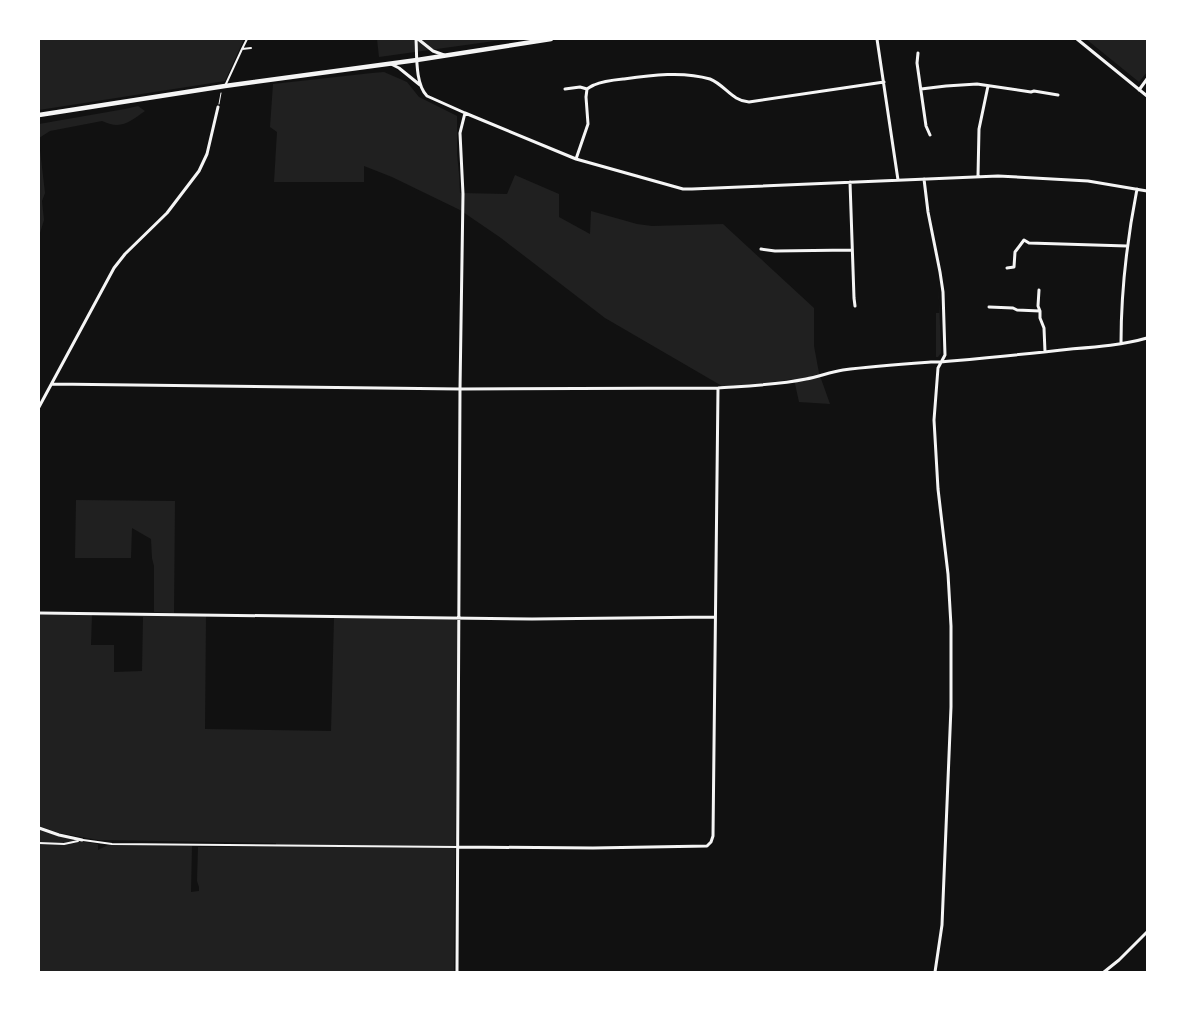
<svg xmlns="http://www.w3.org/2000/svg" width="1186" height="1011" viewBox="0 0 1186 1011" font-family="'Open Sans',sans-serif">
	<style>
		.green { fill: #202020 }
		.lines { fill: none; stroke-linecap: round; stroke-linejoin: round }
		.path { stroke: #f5f5f5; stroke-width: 1 }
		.service { stroke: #f5f5f5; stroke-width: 2 }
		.minor { stroke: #f5f5f5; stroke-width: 3 }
		.secondary { stroke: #f5f5f5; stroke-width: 4.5 }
	</style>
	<rect width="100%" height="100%" fill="#111"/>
	<path class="green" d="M39 39H244L225 81 39 110Z
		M377 39H509L379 57Z
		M1086 39H1147V72L1139 82Z
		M384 72 407 82 419 97 457 116V154L459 174 460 193 507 194 515 175 559 194V217L590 234 591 211 637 224 652 226 723 224 814 308V346L819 373 830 404 799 402 794 379 757 384 722 386 605 318 501 238 460 210 392 177 364 166V182H274L277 132 270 127 273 84 372 73Z
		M138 106 145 111C129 122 122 130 102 121L50 131 39 138V124L125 109Z
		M39 142 45 193 42 201 44 220 39 236Z
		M938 288 939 298 941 353 938 357H936V313H940Z
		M76 500 175 501 174 613 154 612V566L152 558 151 539 132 528 131 558H75Z
		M39 615H92L91 645H114V672L142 671 143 617 113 615 206 616 205 729 331 731 334 618 454 619 456 620 458 624 454 972H39V830L73 840 98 844V850L108 845 192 846 191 892 199 891V887L197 881 198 847 276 846V843L98 840 59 833 39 826Z"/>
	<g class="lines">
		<path class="path" d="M219 104 221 93"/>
		<path class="service" d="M242 49 247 39
			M225 86 242 49 251 48
			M83 840 112 844 458 847
			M39 843 64 844 78 841"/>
		<path class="minor" d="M416 39C417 55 415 84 427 96L465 113 576 159 683 189H692L998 176 1088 181 1147 191
			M418 39 433 51 444 55
			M877 39 898 180
			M1077 39 1147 96
			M918 53 917 63 926 126 930 135
			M391 64 399 68 420 85
			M565 89 580 87 587 89
			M921 89 946 86 977 84 1031 92 1034 91 1058 95
			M1139 90 1147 79
			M576 159 588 124 586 97 587 89C589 88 591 86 594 85 603 81 614 80 624 79 651 75 684 71 710 79 725 85 732 101 749 102L884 82
			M978 176 979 129 988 86
			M924 179 928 212 940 272 943 292 945 355 938 368 934 420 938 489 948 574 951 626V707L942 925 935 972
			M850 182 854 298 855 306
			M761 249 775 251 852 250
			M1007 268 1014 267 1015 252 1024 240 1029 243 1127 246
			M1039 290 1038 306 1040 311V318L1044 328 1045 352
			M989 307 1013 308 1017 310 1040 311
			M1121 343C1121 291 1127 240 1137 189
			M52 384 460 389 718 388C747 386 777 385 806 379 818 377 830 372 843 370 872 366 902 364 931 362H941C984 358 1028 354 1071 349 1096 347 1123 345 1147 338
			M39 407 114 268 125 254 167 213 199 171 207 154 218 107
			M39 613 532 619 715 617
			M39 828 59 835 82 840
			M458 847 593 848 707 846 711 842 713 836 718 388
			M457 972 460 389 463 194 460 133 465 113
			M1104 972 1119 960 1147 932"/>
		<path class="secondary" d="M39 115 225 86 417 60 551 39"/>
	</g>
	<rect width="1186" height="1011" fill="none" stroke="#ffffff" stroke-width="80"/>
</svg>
